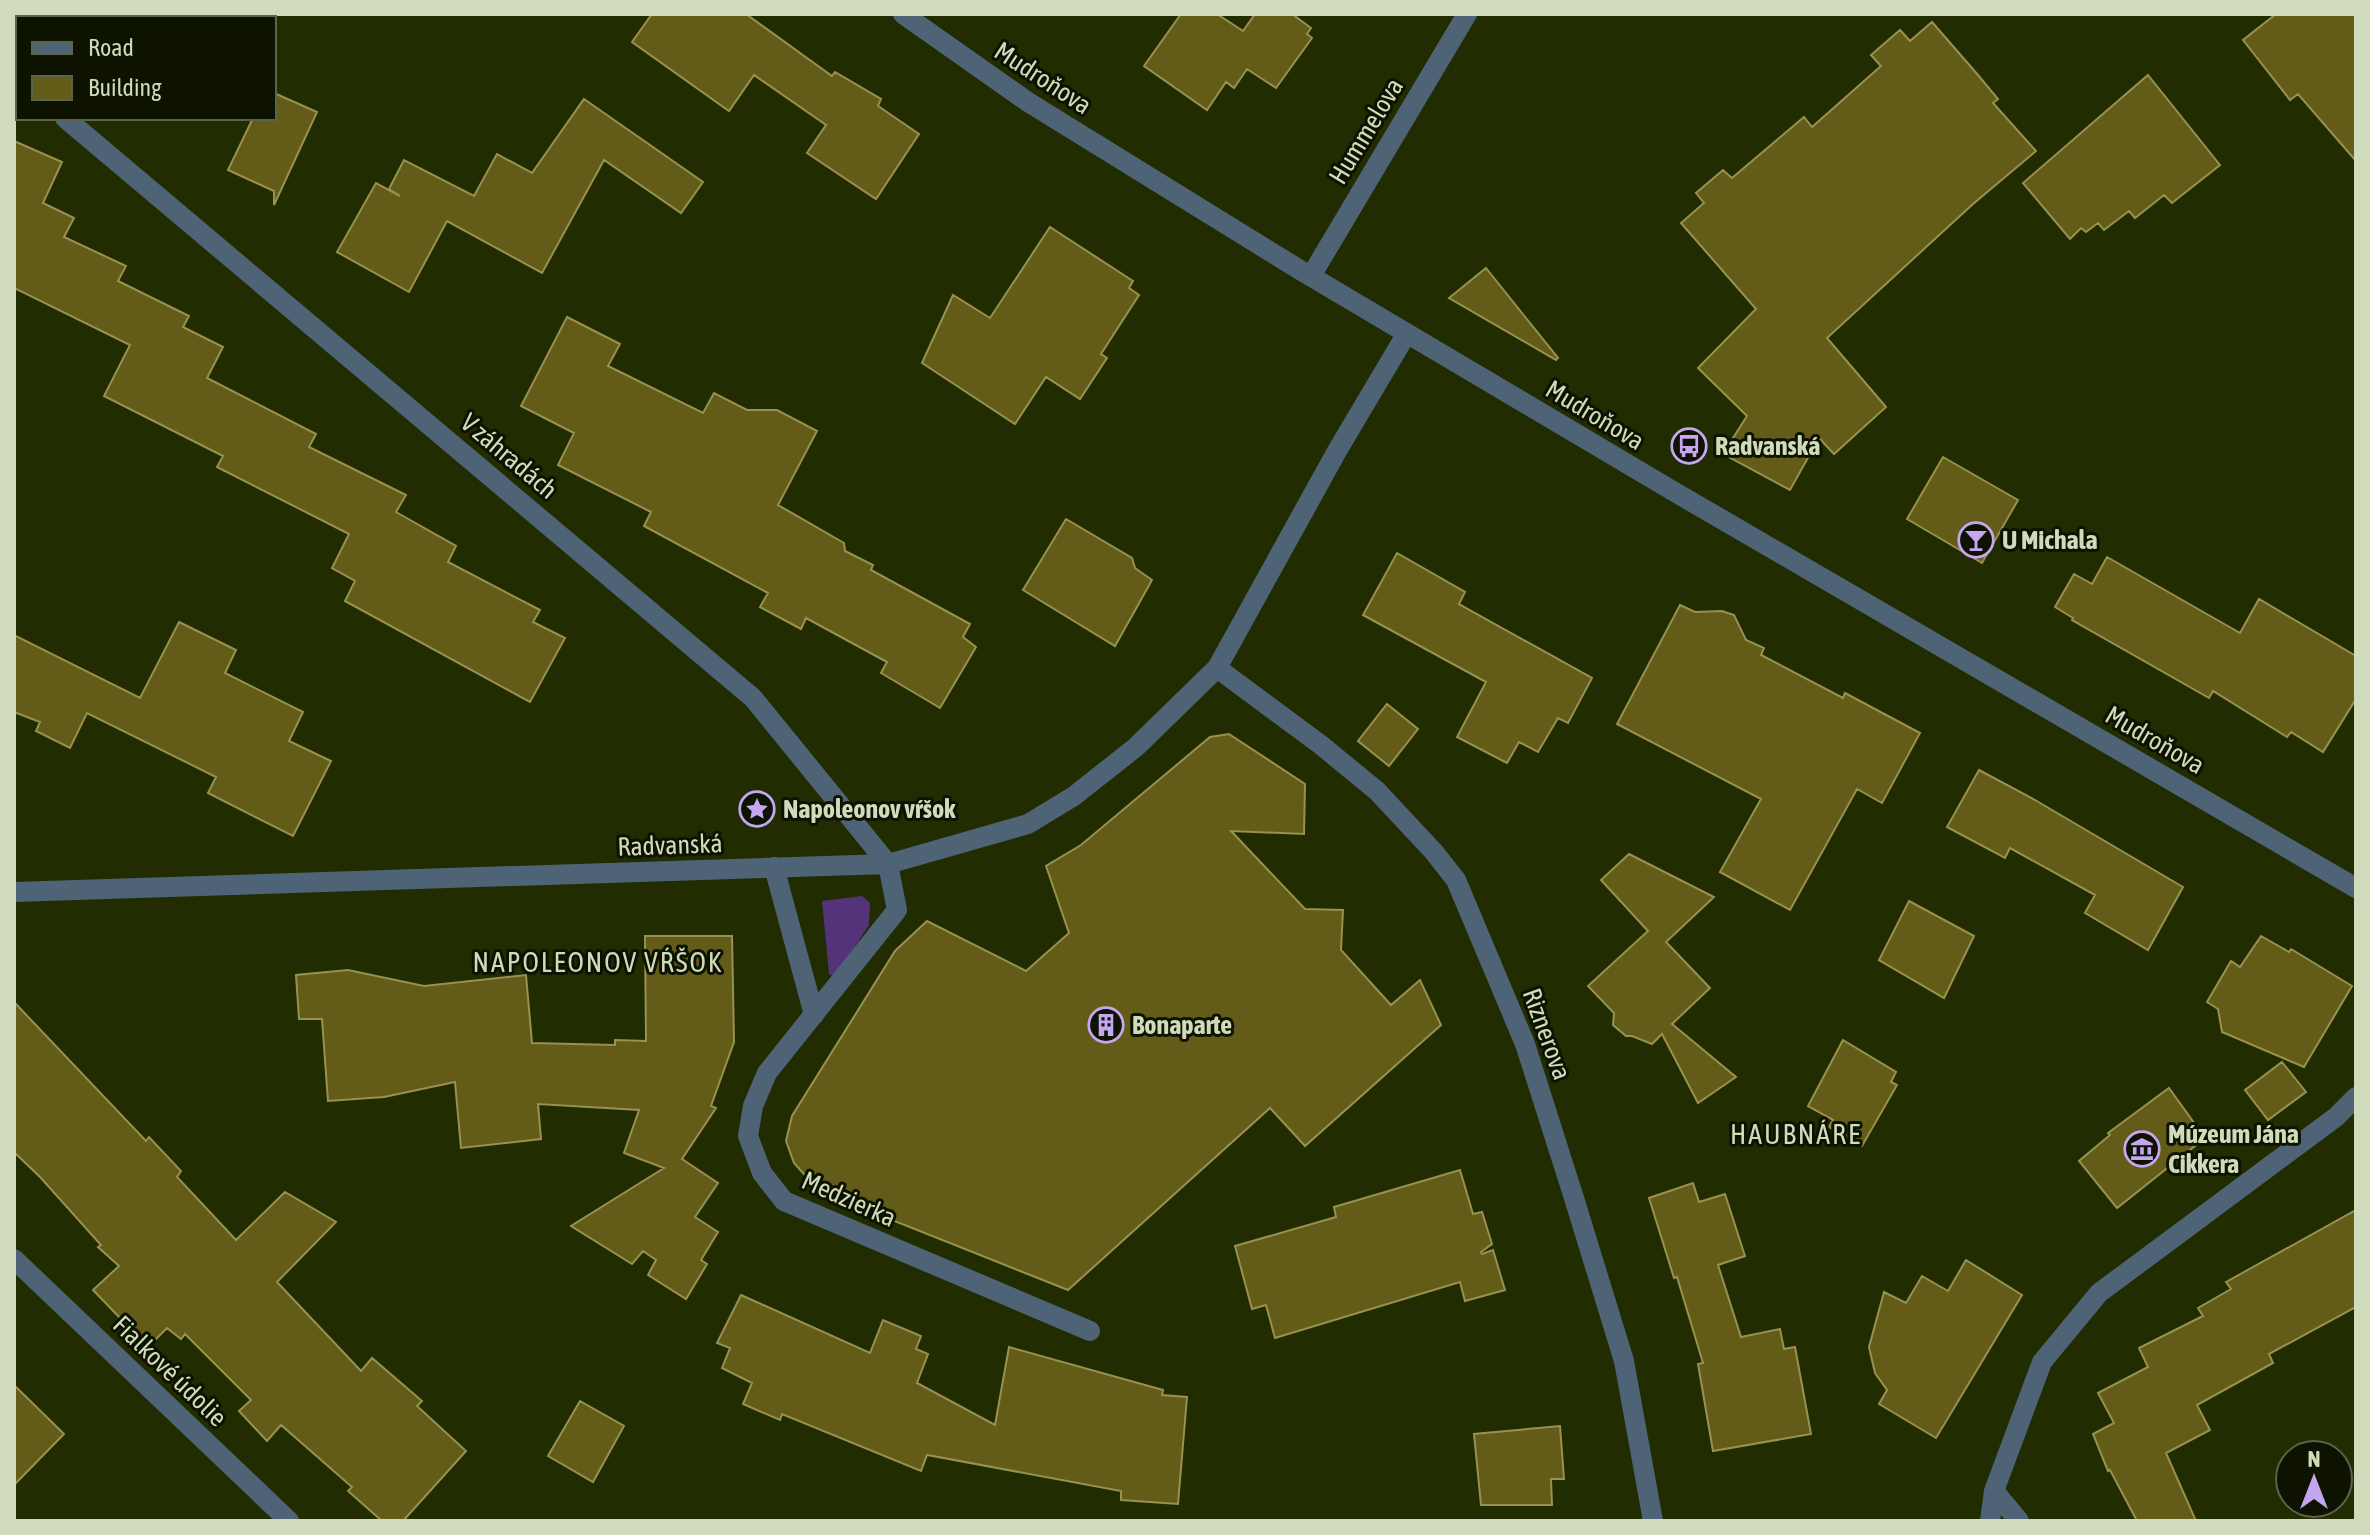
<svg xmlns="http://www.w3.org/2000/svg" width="2370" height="1535" viewBox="0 0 2370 1535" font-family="'Asap Condensed',sans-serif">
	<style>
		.green { fill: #54337a }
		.building { fill: #635c18; stroke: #989150; stroke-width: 2 }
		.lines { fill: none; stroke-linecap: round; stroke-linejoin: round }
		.minor { stroke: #4e6476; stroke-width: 20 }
		.labels { text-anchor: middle; stroke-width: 6; stroke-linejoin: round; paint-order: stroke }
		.street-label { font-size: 26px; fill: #d0dbbc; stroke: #0d1300 }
		.poi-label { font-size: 26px; font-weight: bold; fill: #d0dbbc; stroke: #0d1300; text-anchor: start }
		.neighbourhood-label { font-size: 28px; letter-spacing: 2px; fill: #d0dbbc; stroke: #0d1300 }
	</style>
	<rect width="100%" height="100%" fill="#212c00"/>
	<path class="green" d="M862 896 870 903 869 925 835 977 829 974 822 901Z"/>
	<path class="building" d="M652 14H746L832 76 835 72 881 99 878 106 919 134 876 199 807 153 826 125 754 75 729 111 632 42Z
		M1181 14H1217L1243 31 1255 14H1292L1311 28 1307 34 1312 38 1276 88 1247 69 1234 88 1226 82 1207 110 1144 66Z
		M2276 14H2356V161L2298 94 2290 100 2243 40Z
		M1932 22 1978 75 1998 99 1993 103 2036 151 1973 204 1827 338 1886 407 1834 454 1819 438 1790 490 1723 454 1747 416 1698 368 1756 309 1681 223 1704 203 1696 193 1723 170 1732 178 1804 117 1812 127 1881 66 1871 55 1900 30 1910 41Z
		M2148 75 2220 165 2172 203 2164 195 2135 218 2129 211 2104 230 2098 223 2086 232 2081 228 2070 239 2023 183Z
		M274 93 317 112 274 205V191L228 170 253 118H274Z
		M584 99 703 182 681 213 604 160 542 273 447 221 409 292 337 252 376 183 400 196 389 189 404 160 474 196 497 154 532 173Z
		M14 141 62 162 43 203 74 218 64 237 126 266 118 281 189 316 183 327 223 347 207 378 316 434 309 447 406 495 396 512 456 546 448 562 540 610 533 622 565 638 530 702 345 601 355 581 332 568 349 534 217 467 223 456 104 396 130 345 14 288Z
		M1050 227 1133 281 1129 288 1139 295 1101 354 1107 358 1080 399 1046 377 1015 424 922 363 953 295 990 318Z
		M1486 268 1558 358 1556 360 1449 298Z
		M567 317 620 344 608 366 703 413 714 393 747 410H777L817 431 778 505 844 543 845 551 873 565 871 570 970 624 963 637 976 647 940 708 881 673 887 662 806 618 801 629 760 607 768 593 644 526 651 512 558 465 574 433 521 406Z
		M1943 457 2018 500 1982 563 1907 519Z
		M1066 519 1132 558 1135 568 1152 580 1115 646 1023 590Z
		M1397 553 1465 592 1459 604 1592 678 1568 723 1558 718 1538 752 1519 742 1507 763 1457 737 1486 682 1363 615Z
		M2107 557 2240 633 2259 599 2356 656V699L2323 752 2291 732 2287 737 2213 691 2209 698 2072 620 2073 618 2055 607 2074 574 2092 584Z
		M1680 605 1695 612 1722 611 1734 615 1746 640 1764 648 1761 655 1843 698 1845 693 1920 733 1882 803 1857 789 1790 910 1720 872 1761 799 1617 724Z
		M179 622 236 650 225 673 303 712 289 741 331 761 293 836 208 793 216 777 87 713 70 748 36 731 40 722 14 712V635L140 698Z
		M1387 704 1418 729 1389 766 1358 741Z
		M1229 734 1305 784 1304 834 1231 831 1305 909 1343 910 1341 950 1391 1005 1420 980 1441 1025 1305 1146 1270 1108 1068 1290 819 1191 794 1163 786 1141 792 1116 895 951 927 921 1026 971 1069 933 1046 866 1081 845 1210 737Z
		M1979 770 2035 800 2183 887 2148 950 2085 913 2095 895 2010 848 2005 858 1947 827Z
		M1629 854 1714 897 1666 942 1710 988 1672 1024 1736 1077 1698 1103 1662 1034 1652 1044 1632 1036H1626L1613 1025 1614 1013 1588 986 1648 931 1601 880Z
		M1909 901 1974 936 1944 998 1879 960Z
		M645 936H732L734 1042 711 1106 716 1108 682 1159 718 1183 695 1217 718 1232 701 1260 707 1264 686 1299 648 1275 656 1260 643 1251 632 1264 571 1226 664 1168 624 1153 639 1110 538 1104 541 1139 461 1148 455 1082 384 1097 328 1101 322 1019H299L296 975 348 970 424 986 526 975 532 1043 615 1045V1040L646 1041Z
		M2261 936 2289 952 2291 949 2352 986 2304 1067 2222 1032 2218 1009 2207 1002 2231 961 2240 967Z
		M14 1002 146 1141 149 1137 181 1171 177 1177 236 1240 285 1192 336 1222 277 1282 361 1371 372 1358 422 1401 417 1406 466 1451 403 1521H382L348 1491 352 1487 281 1425 267 1441 239 1411 251 1400 185 1334 181 1339 167 1328 148 1347 93 1290 119 1266 98 1247 101 1245 40 1177 14 1152Z
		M1843 1040 1896 1072 1891 1082 1897 1085 1862 1146 1829 1127 1833 1120 1808 1106Z
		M2282 1062 2306 1092 2268 1120 2245 1090Z
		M2169 1088 2205 1138 2117 1208 2079 1161 2110 1135 2108 1133Z
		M1460 1170 1473 1214 1482 1212 1492 1244 1481 1252 1482 1254 1493 1250 1505 1290 1465 1301 1460 1282 1275 1338 1266 1305 1252 1309 1235 1246 1336 1217 1334 1207Z
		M1693 1183 1699 1202 1725 1194 1745 1256 1718 1265 1741 1337 1780 1329 1784 1349 1795 1347 1811 1434 1713 1451 1698 1364 1703 1363 1677 1277 1674 1278 1649 1198Z
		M2356 1210V1307L2269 1354 2273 1363 2197 1405 2210 1430 2166 1453 2196 1521H2137L2110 1470 2108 1471 2093 1434 2114 1423 2098 1393 2148 1367 2139 1348 2203 1316 2198 1308 2231 1289 2226 1282Z
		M1966 1260 2022 1295 1936 1438 1879 1404 1887 1390 1875 1373 1869 1347 1884 1292 1906 1303 1922 1276 1948 1291Z
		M741 1295 870 1353 883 1320 921 1336 916 1349 928 1354 917 1383 995 1425 1009 1347 1163 1390 1162 1395 1187 1397 1178 1504 1121 1500V1491L927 1455 921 1471 782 1414 780 1420 743 1404 752 1383 722 1368 730 1348 717 1343Z
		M14 1385 64 1434 14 1485Z
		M580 1401 624 1426 593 1482 548 1456Z
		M1560 1426 1564 1479H1551L1552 1505H1481L1474 1434Z"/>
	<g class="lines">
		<path class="minor" d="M903 14 1028 102 1300 270 1673 491 2356 888
			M14 75 18 78
			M65 118 753 698 888 864 897 910 767 1073 753 1106 748 1136 762 1173 784 1201 1090 1331
			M1311 276 1467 14
			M1217 668 1321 745 1377 791 1434 852 1456 880 1525 1044 1574 1198 1624 1361 1653 1521
			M774 867 814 1015
			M14 892 888 864 1028 824 1074 796 1136 747 1217 668 1337 451 1407 333
			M14 1259 289 1521
			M1994 1491 2019 1521
			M1990 1521 1994 1491 2042 1362 2099 1293 2336 1117 2356 1097"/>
	</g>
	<defs>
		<symbol id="bus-ring" viewBox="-11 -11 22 22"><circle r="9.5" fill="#0d1300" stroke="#c5a6f1" stroke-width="1.5"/><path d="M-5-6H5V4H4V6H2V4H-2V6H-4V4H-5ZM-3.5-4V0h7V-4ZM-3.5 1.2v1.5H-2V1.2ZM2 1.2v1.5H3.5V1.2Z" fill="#c5a6f1"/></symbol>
		<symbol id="bar-ring" viewBox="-11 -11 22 22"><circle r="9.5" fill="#0d1300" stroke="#c5a6f1" stroke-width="1.5"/><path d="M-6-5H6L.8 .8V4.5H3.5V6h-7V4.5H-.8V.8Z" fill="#c5a6f1"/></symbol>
		<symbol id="sight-ring" viewBox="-11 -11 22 22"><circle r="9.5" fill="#0d1300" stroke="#c5a6f1" stroke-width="1.5"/><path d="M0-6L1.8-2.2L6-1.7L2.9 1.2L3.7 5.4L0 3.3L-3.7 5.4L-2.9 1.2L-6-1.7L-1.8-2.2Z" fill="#c5a6f1"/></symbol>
		<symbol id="building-ring" viewBox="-11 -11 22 22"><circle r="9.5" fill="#0d1300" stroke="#c5a6f1" stroke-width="1.5"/><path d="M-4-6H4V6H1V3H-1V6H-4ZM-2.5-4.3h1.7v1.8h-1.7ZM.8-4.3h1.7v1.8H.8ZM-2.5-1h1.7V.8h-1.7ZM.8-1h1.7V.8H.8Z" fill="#c5a6f1"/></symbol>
		<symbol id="museum-ring" viewBox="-11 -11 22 22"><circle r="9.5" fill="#0d1300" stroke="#c5a6f1" stroke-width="1.5"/><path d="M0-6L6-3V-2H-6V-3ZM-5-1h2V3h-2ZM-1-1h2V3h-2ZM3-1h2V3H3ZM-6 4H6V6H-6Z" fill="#c5a6f1"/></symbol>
	</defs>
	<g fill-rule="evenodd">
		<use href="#bus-ring" x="1669" y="426" width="40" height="40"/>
		<use href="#bar-ring" x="1956" y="520" width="40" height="40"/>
		<use href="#sight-ring" x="737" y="789" width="40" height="40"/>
		<use href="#building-ring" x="1086" y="1005" width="40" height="40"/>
		<use href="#museum-ring" x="2122" y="1129" width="40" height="40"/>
	</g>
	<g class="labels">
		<g class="street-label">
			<text transform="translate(1043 78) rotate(33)" y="9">Mudroňova</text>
			<text transform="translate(1366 131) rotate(-59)" y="9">Hummelova</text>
			<text transform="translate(1595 415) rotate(31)" y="9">Mudroňova</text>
			<text transform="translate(509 456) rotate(40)" y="9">V záhradách</text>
			<text transform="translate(2155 740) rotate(30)" y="9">Mudroňova</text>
			<text transform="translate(670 845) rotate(-2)" y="9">Radvanská</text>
			<text transform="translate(1547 1034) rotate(70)" y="9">Riznerova</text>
			<text transform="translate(849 1199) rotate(24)" y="9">Medzierka</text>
			<text transform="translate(170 1371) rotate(44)" y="9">Fialkové údolie</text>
		</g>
		<g class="poi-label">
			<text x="1715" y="455">Radvanská</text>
			<text x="2002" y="549">U Michala</text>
			<text x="783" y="818">Napoleonov vŕšok</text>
			<text x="1132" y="1034">Bonaparte</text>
			<text x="2168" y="1143">Múzeum Jána<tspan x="2168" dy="30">Cikkera</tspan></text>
		</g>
		<g class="neighbourhood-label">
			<text x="598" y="972">NAPOLEONOV VŔŠOK</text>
			<text x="1796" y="1144">HAUBNÁRE</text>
		</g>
	</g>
	<rect width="2370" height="1535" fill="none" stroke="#d0dbbc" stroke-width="32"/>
	<rect x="16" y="16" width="260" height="104" fill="#0d1300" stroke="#5b634b" stroke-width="2"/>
	<rect x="32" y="42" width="40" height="12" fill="#4e6476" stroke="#5b634b" stroke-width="2"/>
	<text x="88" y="56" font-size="24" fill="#d0dbbc">Road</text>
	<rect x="32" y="76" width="40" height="24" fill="#635c18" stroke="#5b634b" stroke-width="2"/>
	<text x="88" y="96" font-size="24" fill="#d0dbbc">Building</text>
	<g transform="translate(2314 1479)"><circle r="38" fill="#0d1300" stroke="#5b634b" stroke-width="2"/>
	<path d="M0-6L14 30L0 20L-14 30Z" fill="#c5a6f1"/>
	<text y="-12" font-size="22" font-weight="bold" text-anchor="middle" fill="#d0dbbc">N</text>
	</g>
</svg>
